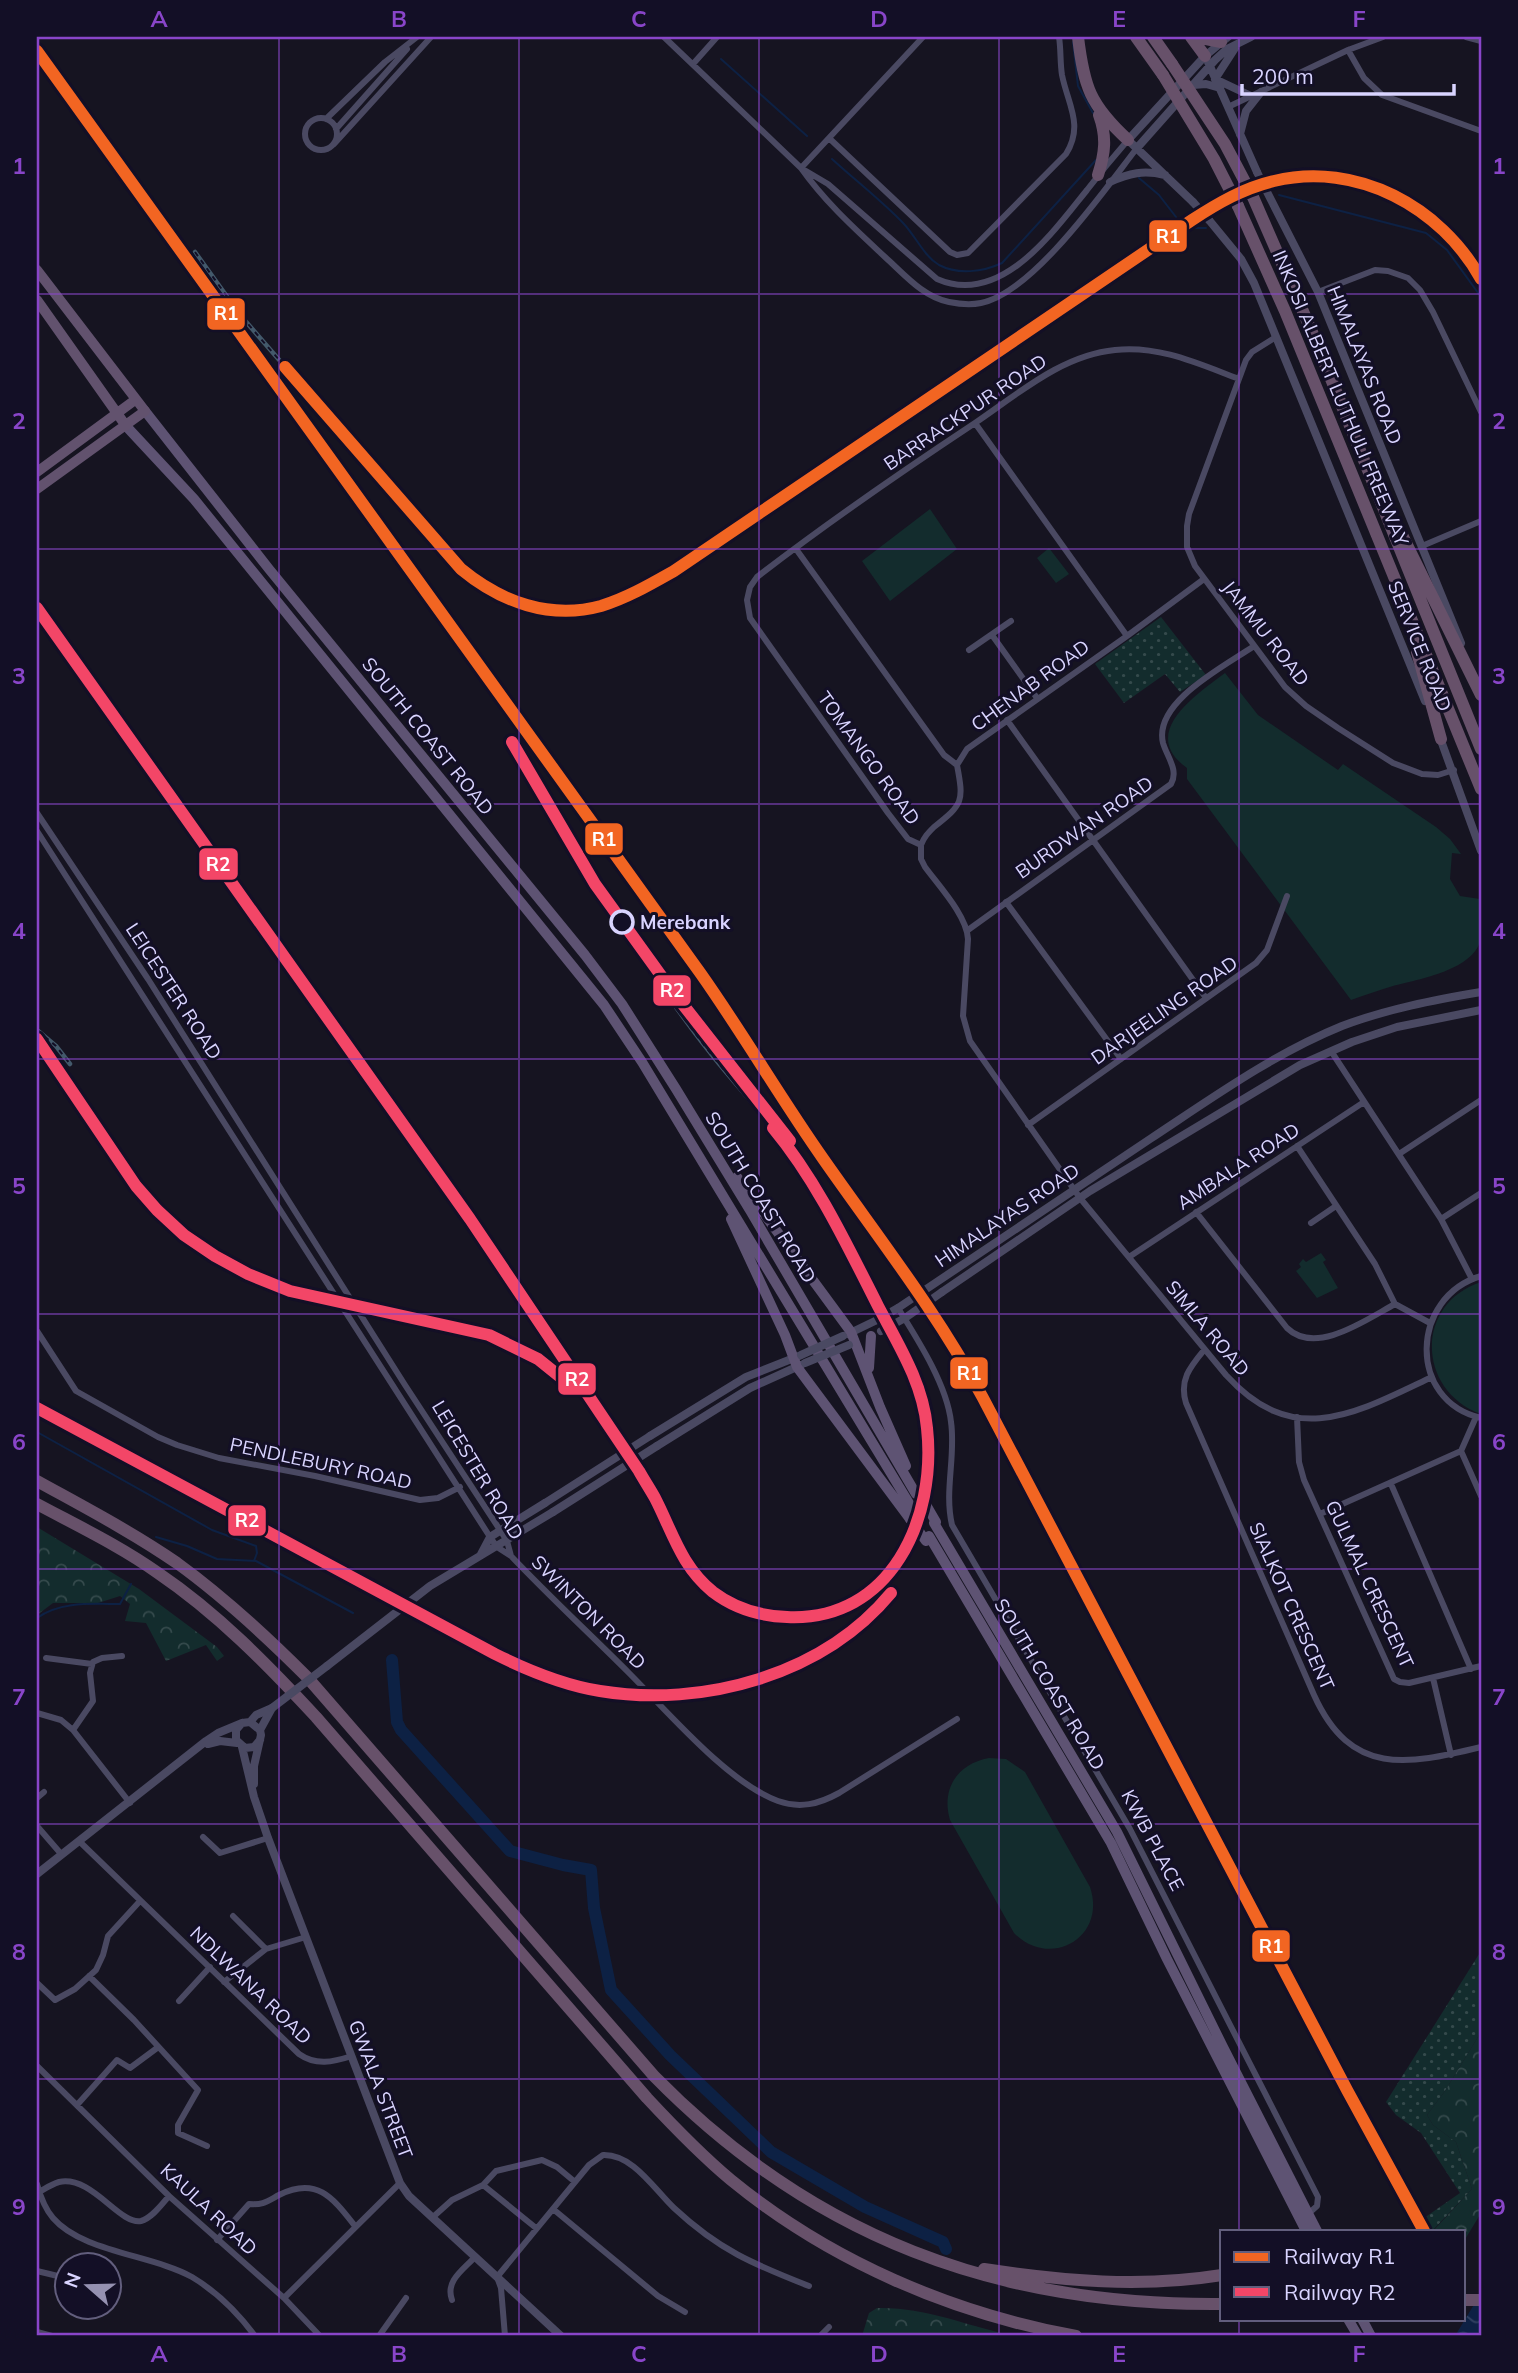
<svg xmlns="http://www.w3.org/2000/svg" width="1518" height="2373" viewBox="0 0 1518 2373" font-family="Mulish,sans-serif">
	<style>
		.grass { fill: url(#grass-dots) }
		.forest { fill: url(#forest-crowns) }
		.green { fill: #132c2d }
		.water { fill: url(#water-waves) }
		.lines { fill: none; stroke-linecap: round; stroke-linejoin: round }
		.stream { stroke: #0d2144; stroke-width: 2 }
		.river { stroke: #0d2144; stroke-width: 12 }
		.minor { stroke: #4a4962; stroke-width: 6 }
		.tertiary { stroke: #4a4962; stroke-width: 8 }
		.primary { stroke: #5e5373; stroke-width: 10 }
		.trunk { stroke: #62526e; stroke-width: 10 }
		.motorway { stroke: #67516a; stroke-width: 12 }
		.rail-casing { stroke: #43596b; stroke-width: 4.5 }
		.rail { stroke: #130f26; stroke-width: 2; stroke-dasharray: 5; stroke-linecap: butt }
		.tertiary-bridge { stroke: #4a4962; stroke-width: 8 }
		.primary-bridge { stroke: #5e5373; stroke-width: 10 }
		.motorway-bridge { stroke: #67516a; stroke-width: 12 }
		.rail-1-casing { stroke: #130f26; stroke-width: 18 }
		.rail-2-casing { stroke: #130f26; stroke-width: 18 }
		.rail-1 { stroke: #f26522; stroke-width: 12 }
		.rail-2 { stroke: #f34667; stroke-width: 12 }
		.grid { fill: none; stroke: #8945c9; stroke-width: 2; stroke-opacity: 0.55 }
		.stop-dot { fill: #130f26; stroke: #d9d4ff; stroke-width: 3.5 }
		.labels { text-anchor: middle; stroke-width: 6; stroke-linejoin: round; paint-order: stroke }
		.street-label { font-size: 19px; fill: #d9d4ff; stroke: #130f26 }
		.stop-label { font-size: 19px; font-weight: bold; fill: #d9d4ff; stroke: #130f26; text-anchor: start }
		.line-badge { stroke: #130f26; stroke-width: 2.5 }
		.badge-label { font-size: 19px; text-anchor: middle; font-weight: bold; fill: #fff }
		.neatline { fill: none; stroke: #8945c9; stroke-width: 2.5 }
		.grid-label { font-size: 23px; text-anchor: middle; font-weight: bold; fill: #8945c9 }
	</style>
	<defs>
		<pattern id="grass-dots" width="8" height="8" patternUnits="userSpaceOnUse" patternTransform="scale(1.75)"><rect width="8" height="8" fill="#132c2d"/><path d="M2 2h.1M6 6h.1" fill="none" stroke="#354a4c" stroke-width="1.8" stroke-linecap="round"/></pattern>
		<pattern id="forest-crowns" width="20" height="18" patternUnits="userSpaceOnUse" patternTransform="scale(1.75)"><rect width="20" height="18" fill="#132c2d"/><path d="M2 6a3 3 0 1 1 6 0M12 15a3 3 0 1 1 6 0" fill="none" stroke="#354a4c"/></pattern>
		<pattern id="water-waves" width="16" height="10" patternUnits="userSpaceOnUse" patternTransform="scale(1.75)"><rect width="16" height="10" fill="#0d2144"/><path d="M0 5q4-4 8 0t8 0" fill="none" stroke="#304060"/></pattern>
	</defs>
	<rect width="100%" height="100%" fill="#161421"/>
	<path class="grass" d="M1161 617 1206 675 1180 692 1165 674 1124 703 1095 664Z
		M1481 1951V2032L1445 2091 1427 2115 1433 2125 1456 2142 1472 2189 1432 2231 1424 2218 1460 2193 1421 2133 1396 2115 1386 2102Z"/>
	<path class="forest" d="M37 1527 139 1589 217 1647 224 1656 217 1661 206 1645 166 1661 146 1623 125 1621 130 1604 120 1596 98 1603H53L37 1615Z
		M1481 2032V2213L1464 2241V2231H1433L1472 2189 1456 2142 1433 2125 1427 2115 1445 2091Z
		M877 2308C926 2307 967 2326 1014 2336H862L869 2313Z"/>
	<path class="green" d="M930 509 957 549 890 601 862 561Z
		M1049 548 1069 574 1056 583 1037 558Z
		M1225 673 1258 715 1338 770 1343 764 1436 827 1450 839 1461 854 1452 853 1450 879 1460 896 1480 899C1478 911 1484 925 1481 938 1475 970 1419 979 1393 986 1379 990 1365 995 1351 1000L1187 779V768C1138 733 1196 695 1225 673Z
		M1321 1253 1326 1260 1323 1262 1338 1288 1317 1298 1296 1271 1301 1267 1299 1264 1303 1259 1306 1262Z
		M1481 1282V1414C1417 1391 1414 1304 1481 1282Z
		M989 1758 1006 1759 1025 1772 1090 1887C1107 1937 1051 1970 1014 1933L950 1820C941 1789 957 1764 989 1758Z"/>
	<path class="water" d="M1481 2293V2329L1476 2336H1455Z"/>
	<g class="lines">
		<path class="stream" d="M1073 42 1078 86 1093 113
			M721 59 807 136
			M832 159C856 181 882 201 904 224 916 237 924 256 939 265 958 275 983 272 1002 263L1096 160
			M1139 178 1159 195 1176 217
			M1279 195 1426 233 1447 250 1481 297
			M1188 228H1206
			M37 1432 212 1530 256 1546 257 1553 254 1561
			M156 1537 187 1546 217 1559 256 1561 353 1613
			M37 1618C61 1601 92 1604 120 1604L131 1584"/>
		<path class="river" d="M392 1660 397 1722 401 1730 510 1851 563 1865 591 1870 594 1908 611 1990 670 2055 771 2152 865 2207 943 2242 946 2249"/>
		<path class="minor" d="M664 37 801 168C825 202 855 229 885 257 904 274 923 297 949 302 959 304 971 305 981 303 1033 293 1105 189 1137 148
			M1466 37 1481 41
			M1348 50 1364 78 1382 95 1481 131
			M693 64 717 37
			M1228 107 1348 50 1383 37
			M305 134a16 16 0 1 1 32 0a16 16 0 1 1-32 0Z
			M326 119 385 62 417 37
			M336 129 407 49
			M830 139 950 252 957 255 968 253 1066 154C1084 125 1068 105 1062 75 1060 63 1061 49 1059 37
			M334 144 431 37
			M801 168 923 37
			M806 171 828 184 937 279C1001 307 1053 232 1087 190 1100 173 1114 156 1128 140
			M1318 292 1375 270 1388 271 1408 278 1420 290 1433 312 1481 412
			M1276 337 1252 352 1246 360 1189 514 1187 526V547L1195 566 1285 687 1306 706 1338 728 1393 763 1422 774 1438 775 1454 770
			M1239 379C1199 364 1159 345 1115 350 1062 355 1018 394 975 423 901 472 827 523 757 577L750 587 747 600 750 618 888 813 908 839 921 845V859L925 867C939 886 967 916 968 939L963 1016 970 1041 1080 1198 1226 1375C1294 1450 1356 1413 1432 1377
			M975 423 1127 636
			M1422 546 1481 521
			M796 549 944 755 957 765
			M992 635 1037 698
			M969 650 1011 621
			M1007 720 1206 998
			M37 813 148 979 405 1385 500 1530 507 1541 511 1556
			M37 831 490 1537 497 1547 511 1556C549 1596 590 1634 629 1673 667 1711 728 1783 778 1801 800 1809 819 1804 839 1793L957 1719
			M921 845C924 837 928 833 934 827 963 804 964 802 957 765L967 749 1127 636 1204 579
			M1006 902 1121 1059
			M968 930 1171 784C1179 770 1167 757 1163 743 1153 702 1225 666 1254 646
			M1331 1051 1441 1219 1472 1279
			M1028 1125 1256 963 1267 950 1287 896
			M1297 1146 1375 1264 1395 1304 1430 1323
			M1399 1154 1481 1100
			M1196 1212 1287 1328C1316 1356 1367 1319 1395 1304
			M1441 1219 1481 1193
			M1311 1223 1336 1206
			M1129 1257 1364 1102
			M1481 1276C1410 1297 1407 1401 1481 1418
			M898 1308C918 1340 947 1385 951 1422 956 1456 944 1491 952 1525L1130 1829 1318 2197 1317 2206 1308 2214
			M37 1331 76 1391 158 1437 177 1445 219 1458 315 1476 420 1500 438 1498 460 1487
			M1204 1350C1190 1367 1179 1380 1186 1403L1314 1695C1351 1777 1407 1765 1481 1747
			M1297 1417 1299 1462 1304 1480 1394 1679 1400 1682 1409 1683 1481 1666
			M1476 1417 1461 1451 1481 1496
			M1391 1484 1471 1669
			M1320 1514 1461 1451
			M46 1658 92 1664
			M1433 1678 1451 1755
			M37 1713 61 1720 73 1730 130 1803
			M73 1730 93 1701 90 1673 93 1662 102 1658 122 1656
			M37 1798 44 1792
			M37 1826 62 1855
			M203 1837 220 1853 268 1838
			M79 1841 299 2054C316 2066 333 2062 352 2056
			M233 1916 266 1949
			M89 1976 134 2020 198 2090 178 2125V2133L207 2146
			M224 1982 266 1949 306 1937
			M37 1983 55 2000 75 1989 96 1970 103 1955 108 1936 140 1901
			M179 2001 210 1967
			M37 2066 169 2196 284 2298 320 2336
			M77 2105 117 2060 130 2068 157 2048
			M37 2184C40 2195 46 2210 53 2218 82 2252 153 2255 192 2277 217 2292 238 2313 255 2336
			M483 2185 496 2171 542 2160 557 2167 575 2182
			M39 2192C46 2188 52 2184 59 2182 92 2175 119 2225 141 2221 152 2218 162 2204 169 2196
			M553 2209 658 2296 685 2312
			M433 2217 452 2200 483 2185 536 2228
			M217 2240 249 2204C263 2205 266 2202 279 2195 317 2176 333 2198 355 2226
			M37 2271 66 2278
			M108 2292 113 2294
			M284 2298 400 2183
			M452 2300C445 2281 463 2270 475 2257
			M37 2332 52 2336
			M379 2336 406 2298
			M505 2336 501 2288 497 2277 589 2165 603 2155C633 2154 654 2189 674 2208 719 2250 753 2264 809 2286
			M820 2336 829 2327"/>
		<path class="tertiary" d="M1235 48 1215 79 1251 96
			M1208 62 1257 172
			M1193 85 1206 84 1220 88
			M1240 134 1246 111 1261 92
			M1137 148 1215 60 1227 49 1251 37
			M1110 182C1129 173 1144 170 1165 175
			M1266 190 1318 292 1461 643
			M1193 202 1128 140 1205 56 1228 37
			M1209 220 1241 259 1254 283 1425 701
			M1439 735 1481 851
			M942 1292 1090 1191 1300 1065 1352 1042 1397 1027 1481 1010
			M898 1308C982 1251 1066 1195 1150 1139 1212 1098 1273 1054 1342 1026 1387 1009 1434 1000 1481 992
			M848 1334 877 1320
			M650 1436 746 1377 799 1356
			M657 1446 750 1388 801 1365
			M481 1554 490 1537 545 1503
			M327 1666 430 1586 553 1512
			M250 1722 256 1715 272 1708
			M260 1730 272 1708
			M208 1744 220 1741 237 1743
			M242 1747 254 1797 268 1838 400 2183 409 2196 561 2336
			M254 1784V1766L261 1735 260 1730 250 1722 242 1723 236 1730V1740L245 1748 254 1747 260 1740
			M37 1874 206 1741 218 1733 242 1723"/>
		<path class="primary" d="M145 411 269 569 585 955 622 1004 676 1089 751 1212 916 1494
			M126 426 194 499 604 1005 642 1062 915 1513
			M737 1177 851 1332 880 1407 906 1466
			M731 1219 785 1335 797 1367 910 1519
			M869 1368 871 1336
			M934 1523 1117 1832 1223 2047 1317 2231
			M929 1536 1111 1843 1167 1959 1306 2231
			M1348 2319 1358 2336
			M1362 2319 1371 2336"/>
		<path class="trunk" d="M37 270 145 411 37 489
			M37 300 126 426
			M37 472 135 400"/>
		<path class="motorway" d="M1078 37C1084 87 1090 105 1128 140
			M1136 37 1163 75
			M1153 37 1172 64
			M1191 37 1205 56
			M1196 37 1221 42
			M1098 175C1105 153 1107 137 1099 115
			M1253 197 1312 332 1481 749
			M1238 206 1285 311 1481 789
			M1402 535 1481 695
			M1417 652 1441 739
			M37 1481C84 1507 132 1532 177 1563 224 1597 266 1636 307 1677L654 2076C813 2238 997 2306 1222 2304
			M37 1504C78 1526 120 1546 158 1573 217 1613 268 1665 316 1717L647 2098C674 2127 701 2155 731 2180 830 2261 951 2313 1076 2336
			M984 2269C1064 2281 1141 2288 1222 2275
			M1464 2300H1481"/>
		<defs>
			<path id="rail" d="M195 252 241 316 461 569C501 602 550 620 601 606 627 598 651 584 674 571L1192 220C1218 203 1244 188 1274 181 1357 161 1441 207 1481 279
				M37 608 470 1219 639 1471C644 1480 651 1489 656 1499 674 1534 682 1569 716 1594 736 1608 762 1616 787 1617 896 1622 945 1503 925 1410 916 1373 896 1340 879 1306 854 1258 829 1210 800 1164 773 1123 738 1089 708 1050 678 1012 651 971 622 932
				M37 1030 56 1046 70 1064
				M37 1039C56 1069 77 1098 97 1127 135 1185 165 1229 227 1264 338 1327 491 1294 581 1396"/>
		</defs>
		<use href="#rail" class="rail-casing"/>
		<use href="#rail" class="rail"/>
		<path class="tertiary-bridge" d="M1257 172 1266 190
			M1193 202 1209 220
			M877 1320 898 1308
			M881 1331 905 1318 942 1292
			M801 1355 843 1336
			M805 1363 849 1345
			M545 1503 650 1436
			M553 1512 657 1446
			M272 1708 327 1666"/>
		<path class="primary-bridge" d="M918 1491 936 1522
			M910 1519 926 1541"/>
		<path class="motorway-bridge" d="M1172 64 1225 144 1253 197
			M1163 75 1214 159 1238 206"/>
		<defs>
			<path id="rail-1" d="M37 51 701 974C744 1035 781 1099 824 1160 880 1240 937 1312 983 1398L1347 2090 1424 2231
				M285 367 461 569C501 602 550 620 601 606 627 598 651 584 674 571L1192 220C1218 203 1244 188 1274 181 1357 161 1441 207 1481 279"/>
			<path id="rail-2" d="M37 608 470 1219 639 1471C644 1480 650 1489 655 1498 673 1533 681 1566 713 1592 734 1608 761 1616 787 1617 891 1622 937 1518 927 1428 923 1383 898 1344 878 1306 847 1245 817 1181 773 1128
				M512 742 595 884 670 988 790 1141
				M37 1039 136 1186 157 1210 184 1235 215 1256 248 1274 290 1291 489 1335 538 1359 574 1388
				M37 1408 495 1654C529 1671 563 1685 600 1691 703 1708 823 1675 891 1593"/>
		</defs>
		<use href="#rail-1" class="rail-1-casing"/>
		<use href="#rail-2" class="rail-2-casing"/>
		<use href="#rail-1" class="rail-1"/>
		<use href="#rail-2" class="rail-2"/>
	</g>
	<path class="grid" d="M279 37V2336M519 37V2336M759 37V2336M999 37V2336M1239 37V2231M37 294H1481M37 549H1481M37 804H1481M37 1059H1481M37 1314H1481M37 1569H1481M37 1824H1481M37 2079H1481M1239 2319V2336"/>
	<circle class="stop-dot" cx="622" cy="922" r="11"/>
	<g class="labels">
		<g class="street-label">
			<text transform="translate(1365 365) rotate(68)" y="7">HIMALAYAS ROAD</text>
			<text transform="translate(1341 398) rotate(67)" y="7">INKOSI ALBERT LUTHULI FREEWAY</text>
			<text transform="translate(965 412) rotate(-34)" y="7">BARRACKPUR ROAD</text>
			<text transform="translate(1266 633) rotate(52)" y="7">JAMMU ROAD</text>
			<text transform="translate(1420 646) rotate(68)" y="7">SERVICE ROAD</text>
			<text transform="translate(1030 685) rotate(-36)" y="7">CHENAB ROAD</text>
			<text transform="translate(428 736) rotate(51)" y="7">SOUTH COAST ROAD</text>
			<text transform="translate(869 758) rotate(54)" y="7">TOMANGO ROAD</text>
			<text transform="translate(1084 827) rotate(-35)" y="7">BURDWAN ROAD</text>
			<text transform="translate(174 991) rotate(57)" y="7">LEICESTER ROAD</text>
			<text transform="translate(1164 1010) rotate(-35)" y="7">DARJEELING ROAD</text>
			<text transform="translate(1238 1166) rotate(-33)" y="7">AMBALA ROAD</text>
			<text transform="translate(761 1197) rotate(59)" y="7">SOUTH COAST ROAD</text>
			<text transform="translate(1007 1215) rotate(-34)" y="7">HIMALAYAS ROAD</text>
			<text transform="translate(1208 1328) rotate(50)" y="7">SIMLA ROAD</text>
			<text transform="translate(321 1463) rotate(12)" y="7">PENDLEBURY ROAD</text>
			<text transform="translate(478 1470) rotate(59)" y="7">LEICESTER ROAD</text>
			<text transform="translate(1370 1584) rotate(65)" y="7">GULMAL CRESCENT</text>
			<text transform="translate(1292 1606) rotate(66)" y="7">SIALKOT CRESCENT</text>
			<text transform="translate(589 1612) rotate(45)" y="7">SWINTON ROAD</text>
			<text transform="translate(1050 1684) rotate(59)" y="7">SOUTH COAST ROAD</text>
			<text transform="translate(1153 1840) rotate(62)" y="7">KWB PLACE</text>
			<text transform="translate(251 1985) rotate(44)" y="7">NDLWANA ROAD</text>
			<text transform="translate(381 2089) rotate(69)" y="7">GWALA STREET</text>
			<text transform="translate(209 2209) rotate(43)" y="7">KAULA ROAD</text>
		</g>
		<g class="stop-label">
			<text x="640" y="929">Merebank</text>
		</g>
	</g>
	<g class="line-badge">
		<rect x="1148" y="219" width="40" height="34" rx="7" fill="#f26522"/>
		<rect x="206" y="297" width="40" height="34" rx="7" fill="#f26522"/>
		<rect x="584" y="822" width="40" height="34" rx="7" fill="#f26522"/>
		<rect x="198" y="847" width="41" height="34" rx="7" fill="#f34667"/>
		<rect x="652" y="974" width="40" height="33" rx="7" fill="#f34667"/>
		<rect x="949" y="1356" width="40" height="34" rx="7" fill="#f26522"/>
		<rect x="557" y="1362" width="40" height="34" rx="7" fill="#f34667"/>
		<rect x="227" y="1504" width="40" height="33" rx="7" fill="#f34667"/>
		<rect x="1251" y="1929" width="40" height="34" rx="7" fill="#f26522"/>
	</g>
	<g class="badge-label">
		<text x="1168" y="243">R1</text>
		<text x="226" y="320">R1</text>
		<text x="604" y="846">R1</text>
		<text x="218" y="871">R2</text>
		<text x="672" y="997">R2</text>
		<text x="969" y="1380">R1</text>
		<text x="577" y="1386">R2</text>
		<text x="247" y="1527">R2</text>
		<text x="1271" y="1953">R1</text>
	</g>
	<rect width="1518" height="2373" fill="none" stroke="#130f26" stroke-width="77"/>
	<rect x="1220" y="2230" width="245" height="91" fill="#130f26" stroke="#625e7d" stroke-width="2"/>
	<rect x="1234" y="2252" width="35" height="10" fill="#f26522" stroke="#625e7d" stroke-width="2"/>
	<text x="1284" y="2264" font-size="21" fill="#d9d4ff">Railway R1</text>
	<rect x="1234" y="2287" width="35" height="10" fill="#f34667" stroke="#625e7d" stroke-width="2"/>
	<text x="1284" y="2300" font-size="21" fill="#d9d4ff">Railway R2</text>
	<g transform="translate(88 2286) rotate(290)"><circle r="33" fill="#130f26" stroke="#625e7d" stroke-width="2"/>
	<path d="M0-5L12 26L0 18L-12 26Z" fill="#9591b1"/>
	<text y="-10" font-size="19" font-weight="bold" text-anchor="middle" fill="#d9d4ff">N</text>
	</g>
	<path d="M1242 84v10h212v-10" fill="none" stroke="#d9d4ff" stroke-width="3.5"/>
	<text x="1252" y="84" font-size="21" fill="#d9d4ff" stroke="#130f26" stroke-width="5" paint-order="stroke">200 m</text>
	<rect x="38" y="38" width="1442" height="2296" class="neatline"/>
	<g class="grid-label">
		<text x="159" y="27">A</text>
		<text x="399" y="27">B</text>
		<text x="639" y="27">C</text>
		<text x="879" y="27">D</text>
		<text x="1119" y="27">E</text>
		<text x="1359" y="27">F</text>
		<text x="19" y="174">1</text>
		<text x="1499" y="174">1</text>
		<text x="19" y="429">2</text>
		<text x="1499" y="429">2</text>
		<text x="19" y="684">3</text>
		<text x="1499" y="684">3</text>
		<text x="19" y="939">4</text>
		<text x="1499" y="939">4</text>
		<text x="19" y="1194">5</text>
		<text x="1499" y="1194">5</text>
		<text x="19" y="1450">6</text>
		<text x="1499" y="1450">6</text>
		<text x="19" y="1705">7</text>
		<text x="1499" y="1705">7</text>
		<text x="19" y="1960">8</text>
		<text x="1499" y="1960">8</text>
		<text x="19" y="2215">9</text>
		<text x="1499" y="2215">9</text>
		<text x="159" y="2362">A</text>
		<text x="399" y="2362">B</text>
		<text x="639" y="2362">C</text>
		<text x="879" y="2362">D</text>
		<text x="1119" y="2362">E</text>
		<text x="1359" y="2362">F</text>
	</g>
</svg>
